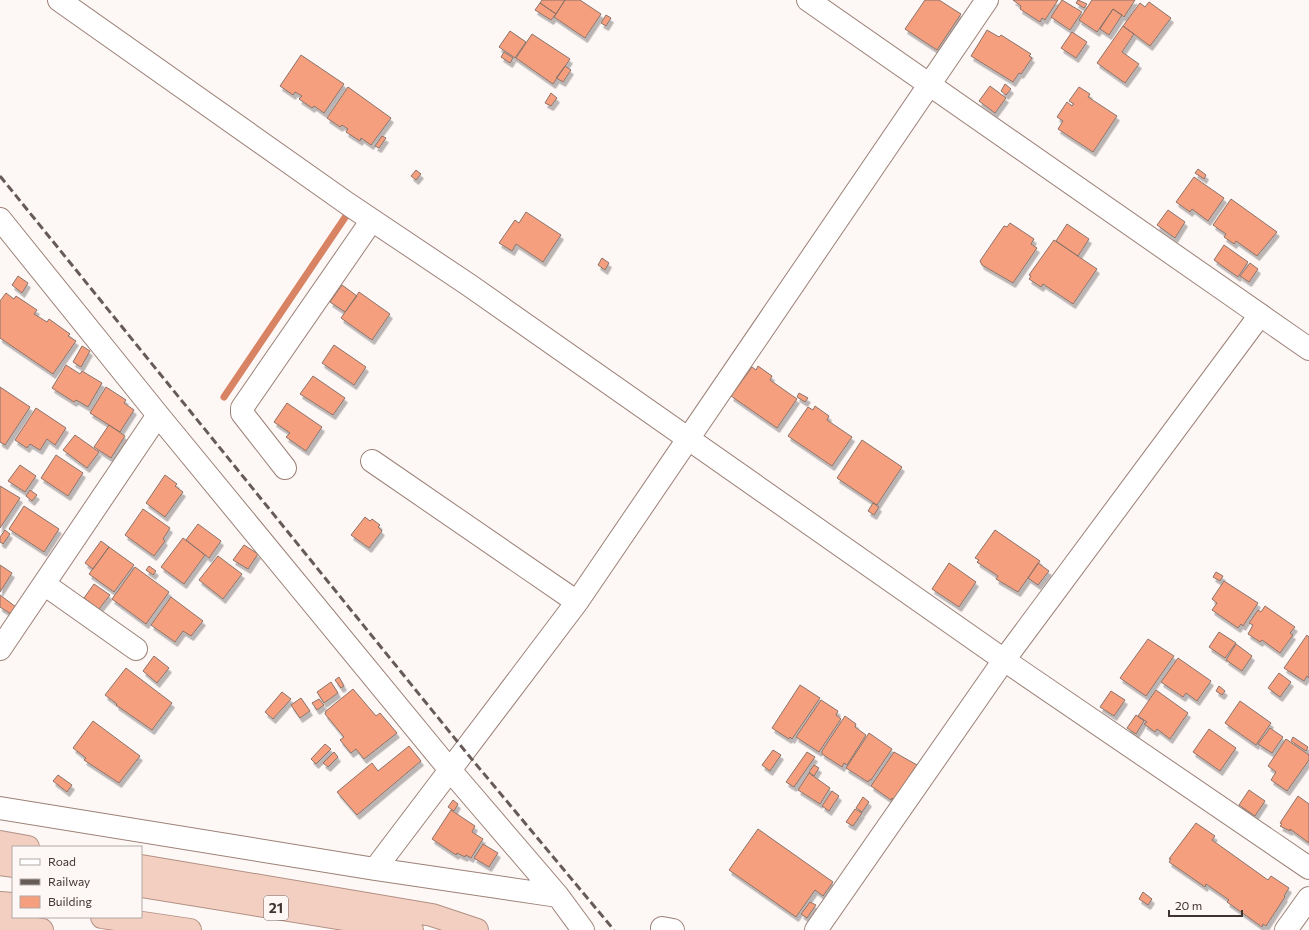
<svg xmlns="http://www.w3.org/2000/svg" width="1309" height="930" viewBox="0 0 1309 930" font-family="Commissioner,sans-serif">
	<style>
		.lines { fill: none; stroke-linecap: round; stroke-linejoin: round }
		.stream { stroke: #d88464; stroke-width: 7 }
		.building { fill: #f59f7e; stroke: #8c7268; filter: url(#shadow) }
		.minor-casing { stroke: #9c8177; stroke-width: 24 }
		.tertiary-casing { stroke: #9c8177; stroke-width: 24 }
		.trunk-casing { stroke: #b29184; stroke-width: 24 }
		.minor { stroke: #fff; stroke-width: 22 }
		.tertiary { stroke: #fff; stroke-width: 22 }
		.trunk { stroke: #f3cfc2; stroke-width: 22 }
		.rail { stroke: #665b57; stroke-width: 3; stroke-dasharray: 8 4; stroke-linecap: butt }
		.labels { text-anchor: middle; stroke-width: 3; stroke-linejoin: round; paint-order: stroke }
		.shield { fill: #fdf7f5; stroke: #796e6b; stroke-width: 1 }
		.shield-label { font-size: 14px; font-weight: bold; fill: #403430 }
	</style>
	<defs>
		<filter id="shadow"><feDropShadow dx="2.5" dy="4.5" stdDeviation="0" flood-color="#0004"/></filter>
	</defs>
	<rect width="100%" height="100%" fill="#fdf7f5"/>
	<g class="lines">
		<path class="stream" d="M224 397 346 216"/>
	</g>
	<path class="building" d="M542 0H565L556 14 540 3Z
		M565 0H580L601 14 585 38 554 17Z
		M925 0H939L961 14 937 50 905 29Z
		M1013 0H1058L1045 20 1042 18 1040 22 1020 9 1021 6Z
		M1062 0 1082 12 1070 30 1051 17Z
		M1078 0 1087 4 1084 8 1076 3Z
		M1092 0H1135L1124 17 1113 9 1097 32 1079 20Z
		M1149 2 1171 18 1150 46 1123 26 1140 3 1145 7Z
		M540 3 556 14 551 20 535 10Z
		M1113 9 1122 15 1109 35 1100 29Z
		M606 15 611 18 606 26 601 23Z
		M1123 26 1134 34 1122 52 1139 64 1125 83 1097 63Z
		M987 30 999 37 1001 35 1031 54 1029 56 1032 58 1021 74 1019 73 1013 82 971 56Z
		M510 31 526 42 515 58 499 47Z
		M1072 32 1087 42 1076 58 1061 48Z
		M532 34 570 59 553 84 516 58Z
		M504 52 513 58 510 63 501 57Z
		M301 55 344 84 324 113 314 106 312 108 299 99 302 96 295 92 293 95 280 86Z
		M565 66 571 70 563 82 556 78Z
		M1005 84 1011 89 1006 95 1001 91Z
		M990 86 1006 98 995 113 979 101Z
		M348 87 391 118 371 145 361 138 360 141 346 132 348 129 342 125 340 127 327 118Z
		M1079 87 1090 94 1088 97 1117 116 1093 152 1058 129 1063 121 1057 117 1067 102 1072 106 1074 104 1069 101Z
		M551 93 557 98 551 106 545 103Z
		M382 136 386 138 379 148 375 146Z
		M1198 169 1206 175 1204 179 1195 173Z
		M416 170 421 174 416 180 411 176Z
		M1194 177 1224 198 1208 221 1192 209 1190 212 1176 202Z
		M1231 199 1277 232 1257 256 1236 241 1234 244 1224 237 1226 234 1213 225Z
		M1168 210 1185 222 1175 238 1157 225Z
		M526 212 561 235 543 262 516 244 512 251 499 243 515 220 519 223Z
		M1010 223 1034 239 1031 244 1037 248 1013 283 982 265 980 261 1004 226 1007 227Z
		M1067 224 1089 239 1078 256 1056 241Z
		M1054 240 1097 269 1073 304 1043 284 1041 287 1029 279 1031 276 1029 275Z
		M1224 245 1248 262 1238 277 1214 260Z
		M602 258 609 263 605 270 598 265Z
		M1250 263 1258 269 1249 282 1240 276Z
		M18 276 28 283 22 293 12 285Z
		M342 285 357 296 345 312 330 302Z
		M359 292 390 314 372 340 341 318Z
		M6 293 14 299 16 296 37 310 34 314 47 322 49 319 70 334 68 336 76 341 53 374 0 338V301Z
		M334 345 366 367 354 385 322 363Z
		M82 346 90 351 81 367 73 362Z
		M66 365 80 374 82 371 102 383 88 407 76 400 74 402 52 388Z
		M758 366 772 376 770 380 797 399 777 428 731 396 752 367 756 370Z
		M313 376 345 398 333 415 300 394Z
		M0 387 30 407 5 445 0 442Z
		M106 387 126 400 124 403 134 410 120 432 90 413Z
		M799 393 808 398 805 402 797 397Z
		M287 403 322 427 306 451 286 437 290 433 274 422Z
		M815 406 829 416 827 420 852 437 832 466 788 436 808 407 813 410Z
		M36 408 66 428 55 445 47 439 40 450 30 444 27 448 15 440Z
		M109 425 125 436 111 458 94 447Z
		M75 435 99 452 87 468 63 450Z
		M862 440 902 467 877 505 837 478Z
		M56 455 83 473 68 496 41 478Z
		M20 465 36 476 25 492 8 481Z
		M165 475 177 484 175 486 183 492 165 517 146 503Z
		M0 486 20 498 0 528Z
		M30 490 37 495 32 501 26 496Z
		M873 503 879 507 874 515 868 511Z
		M24 506 59 529 44 552 9 529Z
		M143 509 170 528 163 539 165 541 154 556 125 535Z
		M365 517 370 521 372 519 380 525 378 527 382 531 369 548 351 535Z
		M198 524 221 541 209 558 186 540Z
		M5 530 10 534 3 544 0 542V537Z
		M995 530 1040 561 1018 592 996 579 998 576 977 562 979 560 975 558Z
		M183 538 205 555 184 584 161 567Z
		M101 541 109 547 93 569 85 563Z
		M244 545 258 554 248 569 233 560Z
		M109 547 134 565 114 592 89 574Z
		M218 556 242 574 223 599 199 580Z
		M949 563 976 582 959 607 932 589Z
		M1038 563 1049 571 1038 585 1028 578Z
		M0 565 12 573 0 592Z
		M149 566 156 571 153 575 146 570Z
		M135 567 169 592 146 624 112 599Z
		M1216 572 1223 576 1220 581 1213 577Z
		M1224 581 1258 603 1243 626 1241 624 1238 628 1212 610 1217 603 1212 599Z
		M94 584 110 595 99 609 84 598Z
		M0 595 16 607 11 614 0 607Z
		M171 597 203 621 191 636 183 631 175 642 151 625Z
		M1265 606 1295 627 1290 633 1293 635 1280 653 1262 640 1260 642 1248 634 1253 625 1249 623 1258 610 1261 612Z
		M1219 632 1236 643 1225 658 1209 647Z
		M1307 635 1309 637V678L1307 676 1304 681 1284 668Z
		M1148 639 1174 656 1146 696 1120 678Z
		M1236 644 1252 656 1242 671 1226 660Z
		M154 656 169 668 157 683 143 671Z
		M1178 658 1211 681 1197 701 1186 693 1183 697 1161 682Z
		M126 668 172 703 152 730 116 705 117 704 105 695Z
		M1279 673 1291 682 1280 697 1268 688Z
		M339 677 344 686 341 688 335 680Z
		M331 682 338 693 324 703 317 692Z
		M800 685 820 698 792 739 790 737 789 739 772 728Z
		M1219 686 1225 691 1222 695 1216 691Z
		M353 689 376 716 380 713 397 733 364 759 356 749 351 753 340 740 344 737 325 714 326 711Z
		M1156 690 1188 713 1170 739 1157 729 1155 732 1144 724 1147 722 1138 716Z
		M1111 691 1125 700 1114 716 1100 707Z
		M282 692 291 699 273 719 265 712Z
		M301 698 310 711 300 718 291 705Z
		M319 699 324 705 317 710 312 703Z
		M821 700 838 711 836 715 841 719 819 752 796 737Z
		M1240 701 1271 723 1256 745 1225 723Z
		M1136 715 1144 721 1136 734 1127 728Z
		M845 716 856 724 855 727 866 735 847 765 844 763 842 767 822 754V751Z
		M93 721 140 756 119 783 84 760 86 758 73 748Z
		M1270 728 1283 737 1272 753 1258 744Z
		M1209 729 1236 748 1220 771 1193 752Z
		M869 733 892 749 871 780H869L868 782 846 768Z
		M1293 737 1308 747 1306 751 1291 741Z
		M1286 739 1309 755V760L1287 791 1271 780 1276 772 1268 766Z
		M325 744 331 749 316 764 311 759Z
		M409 746 421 761 357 815 337 792 372 763 378 771Z
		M773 750 781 755 770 771 762 765Z
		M334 752 338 757 328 767 323 763Z
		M807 752 815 757 794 787 786 782Z
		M894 752 917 765 894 800 892 798 891 800 871 786Z
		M814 765 819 768 814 776 809 772Z
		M809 773 830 788 820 804 798 790Z
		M58 775 72 785 67 792 53 781Z
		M1249 790 1265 801 1255 816 1239 805Z
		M832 791 839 796 829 811 822 806Z
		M1298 796 1309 804V843L1290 829V831L1280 826 1282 824 1280 823Z
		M863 797 869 802 862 812 856 808Z
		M453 800 458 804 454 811 448 807Z
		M855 809 862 813 853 826 846 822Z
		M451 810 475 826 472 832 483 839 471 858 466 855 465 857 457 853 456 855 432 839Z
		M1196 823 1215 836 1212 840 1268 880 1271 876 1289 888 1284 896 1285 897 1266 926 1263 924 1262 927 1227 902 1229 900 1206 884 1205 887 1169 862 1171 859H1169Z
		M758 829 833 882 823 896 815 890 796 917 729 870Z
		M483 844 498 853 489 867 474 858Z
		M1143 892 1152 899 1148 905 1139 899Z
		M810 902 816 905 807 918 801 914Z"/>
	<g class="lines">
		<defs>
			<path id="minor" d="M59 0 348 204 469 285 1004 660 1309 868
				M0 219 158 415 450 770 375 869
				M372 461 577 602
				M285 468 242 413V408L372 220
				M44 584 136 649
				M0 649 158 415
				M0 808 375 869 558 896
				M662 928 673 930
				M583 930 558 896 450 770 577 602 987 0
				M816 930 1004 660 1260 315
				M1286 930 1309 898"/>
			<path id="tertiary" d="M808 0 1309 349"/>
			<path id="trunk" d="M0 842 28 847
				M0 864 13 866
				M141 866 432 915 477 930
				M141 886 412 930
				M0 903 13 904
				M102 917 190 930
				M0 924 42 930"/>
		</defs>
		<use href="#minor" class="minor-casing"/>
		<use href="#tertiary" class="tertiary-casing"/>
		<use href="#trunk" class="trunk-casing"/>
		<use href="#minor" class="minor"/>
		<use href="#tertiary" class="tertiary"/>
		<use href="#trunk" class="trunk"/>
		<path class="rail" d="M0 176 465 751 614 930"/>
	</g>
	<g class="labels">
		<rect class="shield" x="264" y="896" width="24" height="24" rx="3"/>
		<g class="shield-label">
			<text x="276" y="913">21</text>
		</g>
	</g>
	<rect x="12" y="846" width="130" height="72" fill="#fdf7f5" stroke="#b1a9a6"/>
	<rect x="20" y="859" width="20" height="6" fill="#ffffff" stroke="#b1a9a6"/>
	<text x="48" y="866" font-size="12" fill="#403430">Road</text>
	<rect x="20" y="879" width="20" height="6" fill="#665b57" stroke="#b1a9a6"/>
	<text x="48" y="886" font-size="12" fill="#403430">Railway</text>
	<rect x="20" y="896" width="20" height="12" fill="#f59f7e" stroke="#b1a9a6"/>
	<text x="48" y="906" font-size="12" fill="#403430">Building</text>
	<path d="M1169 910v6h73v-6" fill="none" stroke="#403430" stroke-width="2"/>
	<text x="1175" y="910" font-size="12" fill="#403430" stroke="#fdf7f5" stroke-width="3" paint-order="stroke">20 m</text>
</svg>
